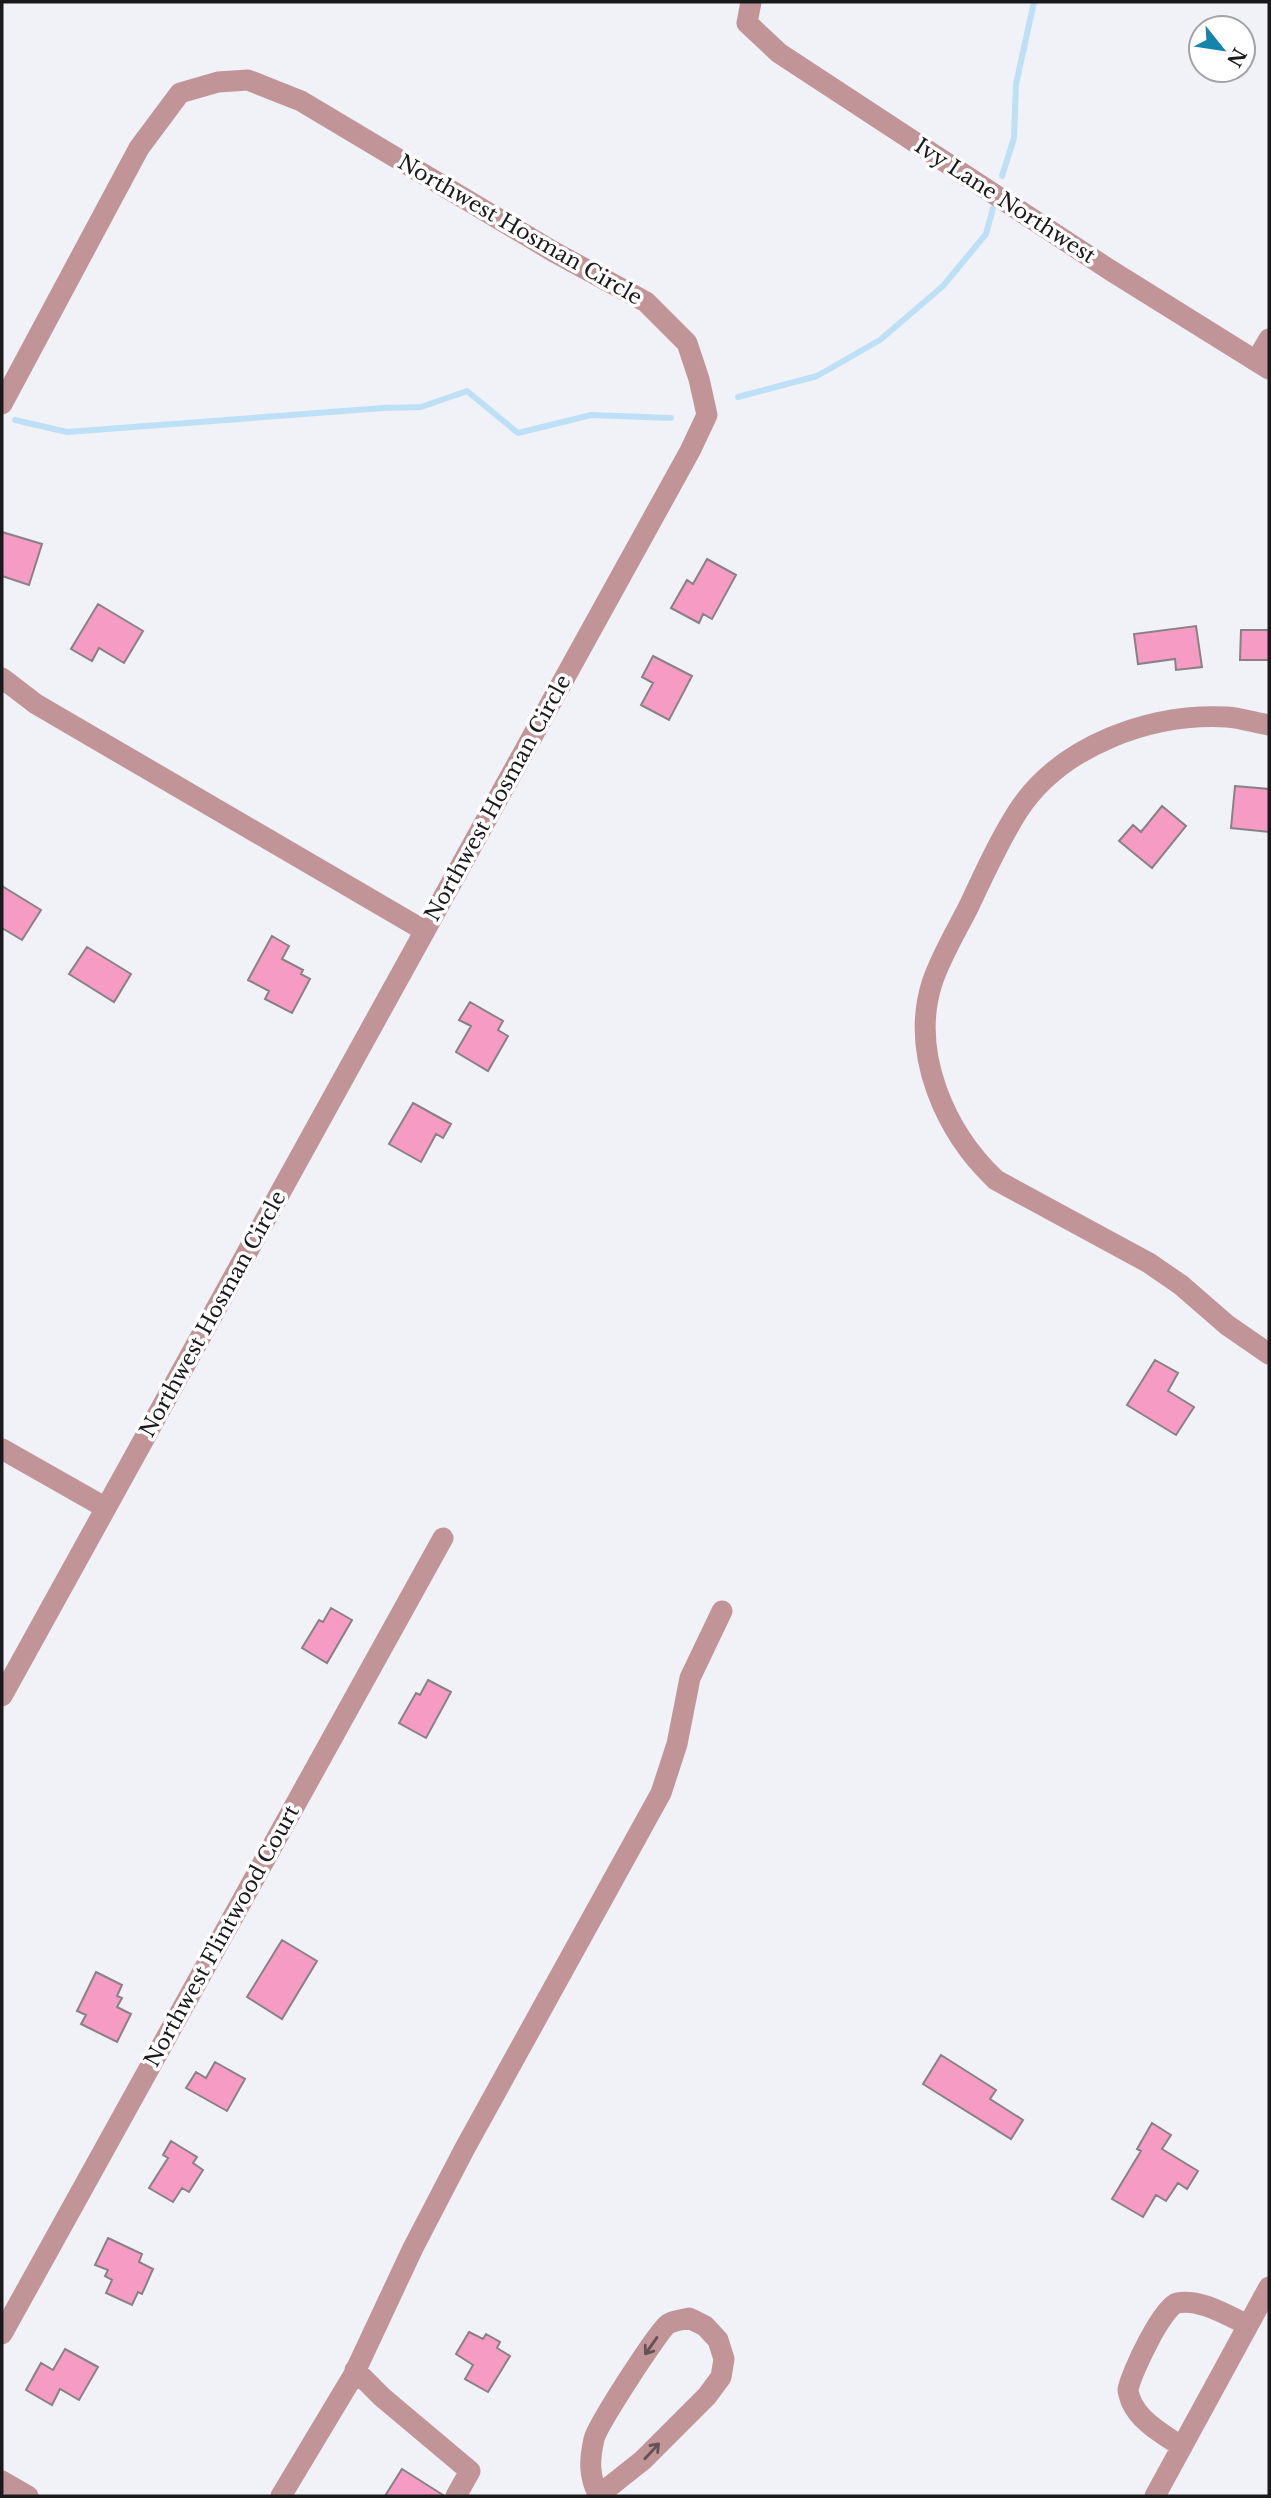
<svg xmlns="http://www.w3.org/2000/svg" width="1271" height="2498" viewBox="0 0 1271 2498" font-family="'Libre Baskerville',serif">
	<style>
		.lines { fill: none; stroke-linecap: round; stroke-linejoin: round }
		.stream { stroke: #bde0f6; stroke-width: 6 }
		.building { fill: #f69bc4; stroke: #898184; stroke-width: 2 }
		.minor { stroke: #c19597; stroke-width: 21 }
		.oneway { stroke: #655154 }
		.labels { text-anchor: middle; stroke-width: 7; stroke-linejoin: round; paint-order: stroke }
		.street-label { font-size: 21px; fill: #1a1a1d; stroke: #fff }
	</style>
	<rect width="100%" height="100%" fill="#f1f1f8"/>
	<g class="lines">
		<path class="stream" d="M1002 176 1014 138 1016 84 1034 2
			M738 397 817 376 880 340 943 286 986 234 993 208
			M15 420 67 432 383 408 421 407 467 391 518 433 591 415 671 418"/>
	</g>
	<path class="building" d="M2 532 42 544 29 585 2 576Z
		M707 559 736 575 712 619 703 614 699 623 671 608 687 580 693 584Z
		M98 604 143 631 124 663 99 648 92 661 71 649Z
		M1196 626 1202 667 1176 670 1175 659 1138 664 1134 634Z
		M1241 630H1269V660H1240Z
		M653 656 692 676 669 720 641 705 653 683 642 677Z
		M1235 786 1269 789V832L1231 828Z
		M1162 806 1186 826 1152 868 1119 841 1133 825 1141 832Z
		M2 886 41 910 22 940 2 928Z
		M272 936 289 946 282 959 303 970 301 974 310 979 292 1013 265 999 269 991 248 980Z
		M87 947 131 974 114 1002 69 974Z
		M470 1002 503 1021 498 1030 508 1036 488 1071 456 1052 471 1026 459 1020Z
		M413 1103 451 1124 443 1138 436 1134 421 1162 389 1144Z
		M1155 1360 1178 1373 1168 1391 1194 1407 1176 1435 1127 1405Z
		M331 1608 352 1620 327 1663 302 1648 319 1620 323 1622Z
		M428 1680 451 1692 426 1738 399 1723 416 1693 420 1695Z
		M282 1940 317 1961 282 2019 247 1997Z
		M96 1972 122 1985 117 1996 122 1998 117 2007 131 2014 117 2042 81 2024 86 2015 77 2011Z
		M941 2055 996 2090 990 2099 1023 2120 1011 2139 923 2084Z
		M215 2062 245 2079 227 2111 186 2088 196 2072 206 2078Z
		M1152 2123 1171 2135 1162 2149 1198 2171 1187 2189 1178 2183 1166 2201 1156 2195 1143 2217 1112 2199 1141 2151 1137 2149Z
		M171 2141 197 2157 193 2163 203 2170 189 2192 182 2188 173 2202 149 2188 168 2158 163 2155Z
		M108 2238 142 2254 139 2262 153 2269 142 2294 138 2292 132 2305 106 2293 112 2280 105 2276 108 2270 95 2265Z
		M469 2332 483 2339 486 2334 500 2342 497 2348 510 2356 488 2392 465 2379 473 2365 456 2354Z
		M65 2349 98 2367 79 2400 60 2389 52 2405 26 2390 41 2363 53 2370Z
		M402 2469 443 2495V2496H385Z"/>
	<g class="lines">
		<path class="minor" d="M751 2 747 23 779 53 1110 270 1269 369
			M1256 361 1269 339
			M2 404 139 148 180 93 218 82 248 80 301 101 554 252 646 302 687 343 699 379 707 415 690 451 2 1696
			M2 678 36 704 425 931
			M1269 725C1256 723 1241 718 1227 717 1151 713 1061 745 1018 811 999 841 984 874 969 906 957 930 941 956 932 983 910 1053 945 1132 996 1180L1149 1263 1181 1285 1227 1325 1269 1354
			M2 1449 106 1508
			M2 2334 443 1538
			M355 2370 382 2397 470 2471 456 2496
			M1182 2447C1163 2434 1140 2422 1131 2401 1130 2398 1128 2392 1128 2390 1130 2375 1163 2306 1177 2303 1200 2298 1228 2316 1248 2325
			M2 2481 28 2496
			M281 2496 353 2376 413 2248 465 2148 661 1793 677 1744 690 1678 722 1611
			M599 2496C589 2477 589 2461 594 2439 597 2426 658 2331 668 2324 674 2320 682 2320 689 2318L705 2326 718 2340 724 2359 721 2377 707 2396 643 2460 599 2495
			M1155 2496 1269 2287"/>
	</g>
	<defs><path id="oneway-shaft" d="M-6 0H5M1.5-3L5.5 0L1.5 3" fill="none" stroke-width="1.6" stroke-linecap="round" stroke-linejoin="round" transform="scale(1.75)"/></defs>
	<g class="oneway">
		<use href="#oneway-shaft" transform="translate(651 2346) rotate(125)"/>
		<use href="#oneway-shaft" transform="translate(652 2451) rotate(-47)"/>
	</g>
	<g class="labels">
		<g class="street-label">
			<text transform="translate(1005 201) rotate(33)" y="7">Ivy Lane Northwest</text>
			<text transform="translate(520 230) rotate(30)" y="7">Northwest Hosman Circle</text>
			<text transform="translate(498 798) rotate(-61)" y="7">Northwest Hosman Circle</text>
			<text transform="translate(213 1314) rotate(-61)" y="7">Northwest Hosman Circle</text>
			<text transform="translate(222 1936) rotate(-61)" y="7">Northwest Flintwood Court</text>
		</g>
	</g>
	<rect width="1271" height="2498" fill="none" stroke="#1a1a1d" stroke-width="7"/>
	<g transform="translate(1222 49) rotate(120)"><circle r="33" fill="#ffffff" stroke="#a3a3a5" stroke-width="2"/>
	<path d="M0-5L12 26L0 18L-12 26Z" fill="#1584ab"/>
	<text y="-10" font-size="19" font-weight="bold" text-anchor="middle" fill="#1a1a1d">N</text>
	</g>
</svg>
